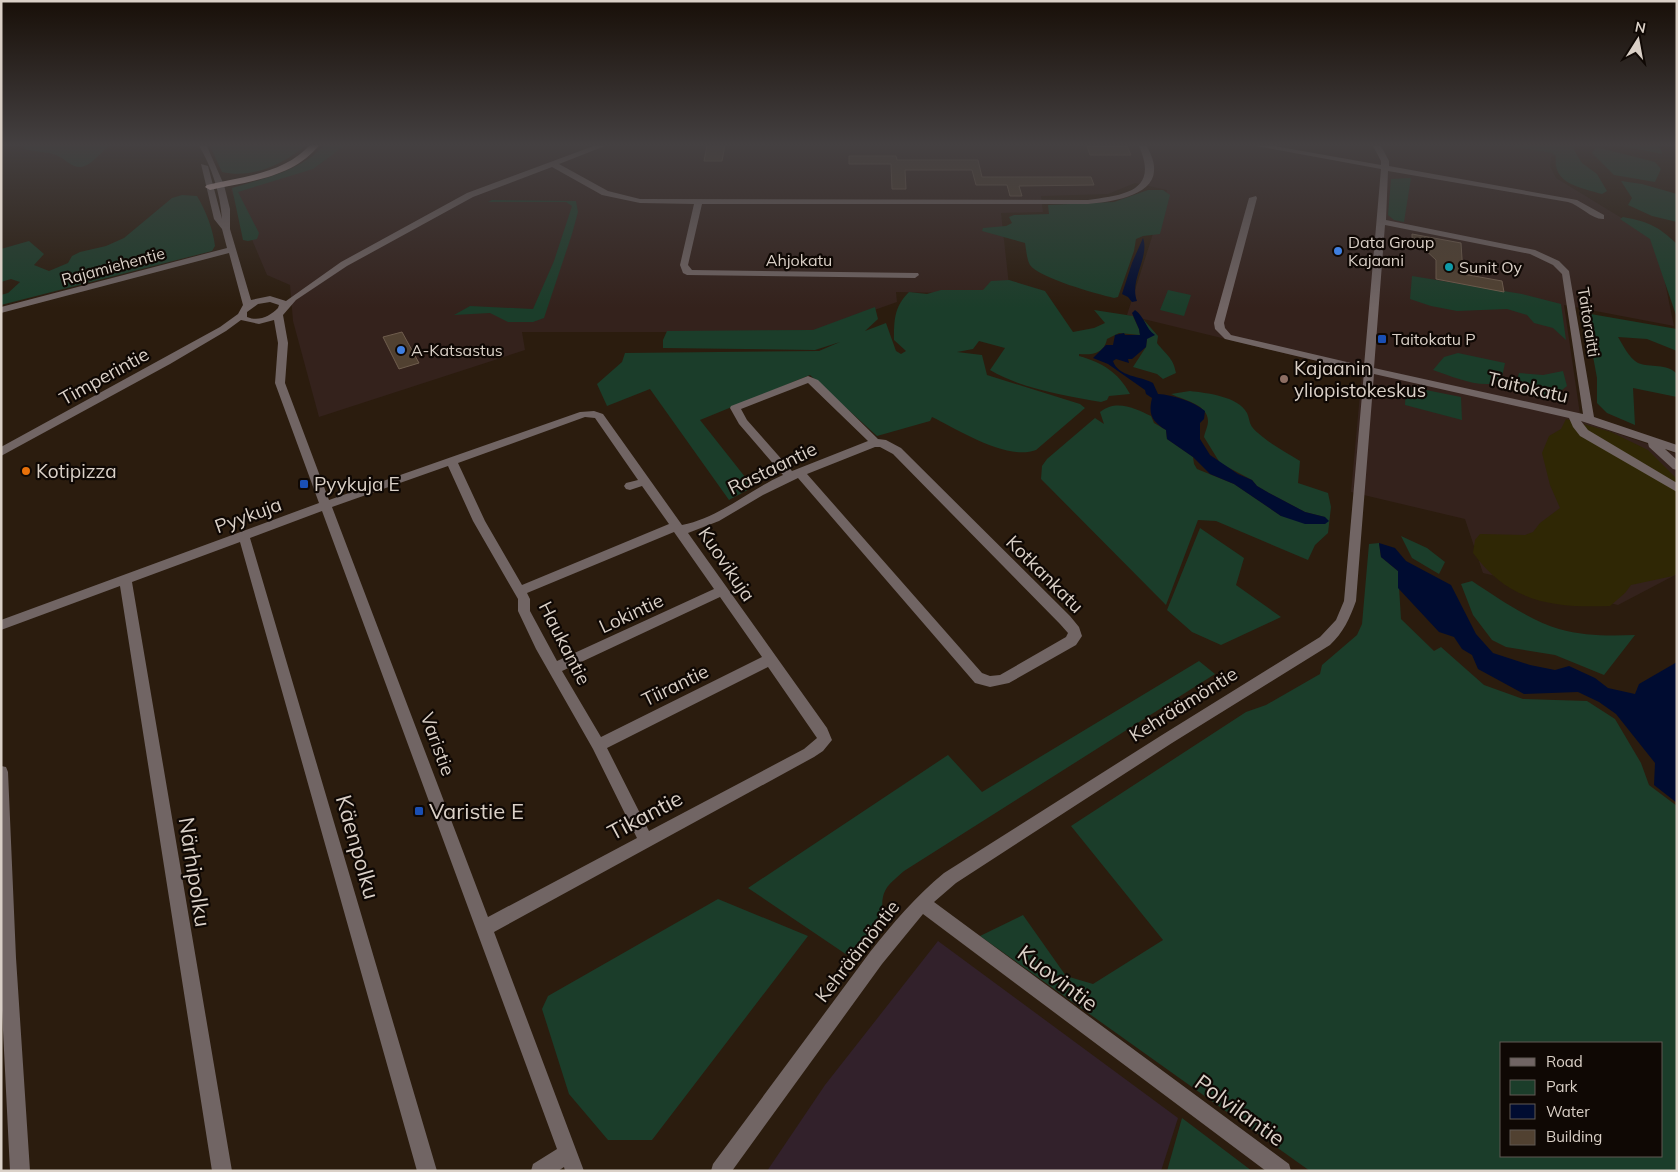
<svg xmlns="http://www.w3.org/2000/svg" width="1678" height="1172" viewBox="0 0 1678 1172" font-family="Mulish,sans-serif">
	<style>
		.commercial { fill: #32212b }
		.industrial { fill: #34221c }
		.green { fill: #1b3d2a; fill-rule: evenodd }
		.sand { fill: #2f2705 }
		.water { fill: #000c31 }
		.building { fill: #514131; stroke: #6f5d4d }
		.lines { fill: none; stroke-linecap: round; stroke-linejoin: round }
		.minor { fill: #716564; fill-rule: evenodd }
		.highway { fill: #e4c6c5; fill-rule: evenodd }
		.shop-dot { fill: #3f7fe0; stroke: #0f0804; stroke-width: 2 }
		.culture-dot { fill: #0f9aa8; stroke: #0f0804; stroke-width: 2 }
		.transit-dot { fill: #1a4fb4; stroke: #0f0804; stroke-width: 2 }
		.education-dot { fill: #8d6e63; stroke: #0f0804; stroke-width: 2 }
		.food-dot { fill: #e8710a; stroke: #0f0804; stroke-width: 2 }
		.labels { text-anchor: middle; stroke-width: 4.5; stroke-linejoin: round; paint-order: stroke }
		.far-poi-label { font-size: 16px; fill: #dad0c7; stroke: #0f0804; text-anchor: start }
		.far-street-label { font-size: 16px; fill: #dad0c7; stroke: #0f0804 }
		.poi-label { font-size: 19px; fill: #dad0c7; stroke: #0f0804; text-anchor: start }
		.street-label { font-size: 19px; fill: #dad0c7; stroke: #0f0804 }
		.near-poi-label { font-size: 22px; fill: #dad0c7; stroke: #0f0804; text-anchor: start }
		.near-street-label { font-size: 22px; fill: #dad0c7; stroke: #0f0804 }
	</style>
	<rect width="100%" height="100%" fill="#2b1c0e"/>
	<path class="commercial" d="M938 941 1178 1118 1161 1171H767L825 1085Z"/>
	<path class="industrial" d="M346 144H1497L1552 153 1550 166 1556 178 1656 239 1674 326 1564 305 1581 421 1677 454V574L1618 605 1483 573 1465 519 1351 492 1362 372 1127 315 1167 190 1135 183 1108 194 1041 196 1043 212 1001 213 1010 294 896 292 897 302 812 332H522L525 350 319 417 293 321 290 285 267 275 231 190 320 164Z"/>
	<path class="green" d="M112 144C102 150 93 165 81 167 73 168 66 160 60 157 50 151 37 153 25 149L22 145Z
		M209 144H307C285 164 252 179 222 172Z
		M325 144H347L313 169 238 192 259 233 257 239 248 241 243 240 232 188C265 178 302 171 325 144Z
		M1509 144H1575L1574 150 1582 163 1597 174 1607 191 1602 194C1580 187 1552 184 1556 156L1552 153 1508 146Z
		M1611 144H1654L1661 149 1662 154Z
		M1596 147 1655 162 1661 169 1655 182 1614 175 1592 153Z
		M1411 178 1404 222 1394 220 1388 215 1391 179Z
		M1621 181 1642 184 1677 194V222L1652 216 1628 205 1632 198Z
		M1148 190H1163L1170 195 1160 234 1143 236 1136 239 1134 251 1118 297 1114 298C1097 294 1039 278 1030 265 1027 260 1026 249 1025 243L982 231 983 228 1006 226 1012 223 1009 217 1014 215 1049 214 1048 205 1114 202Z
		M182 195 197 196C206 211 213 229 215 246L212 251 1 305V295L8 293 20 282 11 279 1 282V249L29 241 44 254 34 265 49 271 68 263 72 256 80 252 106 246 124 238 172 198Z
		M492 200 576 201 578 212 572 234 544 318 533 322H508L490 313 454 315 470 306 533 309 554 261 572 206 566 202H488Z
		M1623 217C1649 222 1658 226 1677 244V318L1650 239 1620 219Z
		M1412 276 1522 294 1561 304 1566 340 1553 328 1534 323 1527 315 1507 309 1457 311 1431 306 1410 299Z
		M1009 280 1045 291 1073 332 1094 328 1105 323 1094 310 1133 316 1139 329 1140 335 1119 333 1107 339C1104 354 1092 355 1079 354V356C1103 363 1118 372 1130 394L1109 396 1107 400 1101 402C1064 395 1022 389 990 370L1005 348 979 341 973 349 957 352 982 355 987 375 1080 404 1085 408 1036 450C1007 461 959 430 932 417L930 421 877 436 810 375 700 420 753 487 729 500 650 389 607 406 597 384 622 362 625 353 819 351 840 342 815 350 663 348V340L667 331 813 330 875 307 878 319 865 331 886 323 896 351 901 354 906 351 894 340C894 320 894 307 909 292L927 294 941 290H983L991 281Z
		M1168 290 1191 295 1184 316 1160 310Z
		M1585 313 1677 329V351L1647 339 1618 337C1623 345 1629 358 1638 363 1650 368 1667 363 1677 374V397L1633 388 1635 425 1607 413 1597 403V378Z
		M1143 319 1158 336 1157 343C1166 355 1173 357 1176 373L1163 379 1157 374 1133 367 1146 347 1147 338 1150 332Z
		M1458 353 1505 363 1501 382C1479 389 1454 377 1433 370L1444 357Z
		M1563 371 1567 386C1547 403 1535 400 1516 384L1519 373 1543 375Z
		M1406 386 1461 397 1462 420 1405 405Z
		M1190 391C1206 393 1238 396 1247 413 1251 423 1248 424 1258 433 1270 444 1286 452 1300 461L1298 483 1328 493 1331 507 1328 533 1315 545 1308 560 1216 521 1198 520 1166 605 1041 479 1042 466 1047 459 1095 418 1104 424 1100 412C1116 399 1135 408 1151 416L1154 423 1166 430 1167 439 1193 457 1194 464 1197 469 1234 484 1281 516 1325 517 1305 512 1269 493 1257 486 1252 480 1220 463 1204 437C1205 432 1208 426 1208 421 1208 404 1183 400 1171 394Z
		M1200 528 1244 558 1236 585 1281 617 1221 645 1192 632 1167 610Z
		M1401 536 1427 548 1445 562 1439 574 1412 558Z
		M1379 543 1381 557 1398 571 1401 619 1434 651 1441 647 1484 685 1523 699 1587 701 1615 719 1641 763 1649 785 1677 806V1171H1310L980 936 1023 915 1066 976 1093 984 1163 940 1071 826 1246 712 1266 705 1320 674 1322 665 1357 635 1362 624 1369 544ZM1502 1043H1662V1156H1502Z
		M1472 581C1496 597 1531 621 1559 629 1584 636 1609 636 1635 635L1604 675 1555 655 1506 647 1492 640 1473 615 1461 584Z
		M1199 661 1215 674 904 871C887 886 880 890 883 915L853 959 748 888 948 755 982 792Z
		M718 899 808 936 652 1140H608L569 1094 542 1009 548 996Z
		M1182 1118 1252 1171H1167Z"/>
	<path class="sand" d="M1566 419 1611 432 1648 450 1677 479V573L1673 576 1631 585 1625 593 1610 606C1552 608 1509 602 1473 553L1475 540 1480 534 1525 535 1533 532 1540 523 1560 508 1550 485 1542 453 1549 436 1561 429Z"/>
	<path class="water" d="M1143 238C1150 257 1129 280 1137 301L1132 302 1128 297 1122 294 1132 263Z
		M1135 310C1145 317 1145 328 1155 335L1147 339 1146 347 1132 359H1128L1129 363 1116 359 1113 361C1118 377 1141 376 1153 383L1158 394C1173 395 1193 401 1205 411L1204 419 1200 423V439L1210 455 1238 474 1252 480 1257 486 1269 493 1305 512 1325 517 1329 521 1325 524H1305L1281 516 1234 484 1210 474 1193 457 1167 439 1166 430C1152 421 1148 415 1152 398L1146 394 1145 390 1108 364 1093 358 1106 345H1113L1115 335 1124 333 1125 335H1140L1139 329 1132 313Z
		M1379 543 1395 548 1406 561 1451 585 1476 634 1493 653 1530 665 1555 670 1569 666 1595 678 1608 688 1635 694 1639 684 1677 662V803L1654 785 1655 763 1616 714 1599 702 1578 692 1524 694 1478 669 1472 655 1462 649 1454 637 1439 632 1398 588V571L1381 557Z"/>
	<path class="building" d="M707 145H725L722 161H704Z
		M1087 146H1127L1131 155H1090Z
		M849 156H896L897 160H978L982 177H1091L1094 185 1019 186 1022 196H1010L1007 185H976L972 170H905L906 189H892L891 164H849Z
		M1412 234 1461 243 1463 274 1502 281 1504 292 1436 279V260L1420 245 1412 244Z
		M402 332 419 363 399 369 383 337Z"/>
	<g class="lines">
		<path class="minor" d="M198 144H206L224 185 230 209V229L251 300 270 296 286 301 341 262 467 193 599 144H610L559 164 608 191 640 199 1088 200C1126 195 1160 191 1138 144H1146C1150 153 1155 161 1154 171 1153 197 1108 202 1088 204H702L688 265 692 270 918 273 919 275 915 278 687 275 683 273 680 265 694 204 640 203 602 195 552 167 473 197 347 266 296 300 283 315 288 343 285 383 329 500 580 412 594 411 603 414 682 525C719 518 749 490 783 475L739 424 730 408 731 406 808 376 818 380 878 439 886 440 901 448 1070 616 1079 627 1082 636 1076 645 1009 683 990 687 975 683 798 478 763 495 719 521 688 533 827 728 832 740 823 751 814 757 494 932 584 1171H565L564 1167 558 1171H531L533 1164 557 1149 322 511 250 538 437 1171H417L240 542 132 582 232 1171H212L120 586 1 630V620L319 503 275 383 278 343 274 320 259 324 241 320 226 331 170 364 1 456V447L220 327 238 314 243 305 229 253 1 313V307L227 248 222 229 214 219 201 164 208 166 222 219C220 193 212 167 198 144ZM270 302 279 305 278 308C270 316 259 322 247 317V312L258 304ZM808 383 868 441 792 471 747 420 741 409ZM585 417 595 418 638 480 626 483 624 486 626 489 630 490 642 486 669 524 522 585 485 521 458 463ZM875 447H880L893 454 1060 624 1068 633 1066 637 1000 675 990 676 982 673 807 474ZM448 466 473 521 518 599V611L536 649 593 749 637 838 488 917 332 507ZM674 532 714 589 557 661 530 611V599L527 593ZM720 597 762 657 601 737 562 671ZM768 667 817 738 804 749 649 831 607 748Z
			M1245 144H1263L1381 165V161L1372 144H1380L1389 161V166L1577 200 1604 215V219C1592 220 1580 205 1568 202L1388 171 1386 220 1535 250 1559 261 1569 271 1594 417 1677 445V453L1665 449 1677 460V470L1673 469 1649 447 1648 443 1581 421 1588 430 1677 483V492L1580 436 1573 427 1569 418 1374 374 1356 601C1350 618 1343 633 1330 645L1172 743 956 883 934 902 1289 1164 1291 1171H1266L923 914 882 964 732 1171H711L713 1164 870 952C893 923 916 896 944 873L1162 735 1320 637 1336 620 1344 601 1364 372 1225 339 1215 329 1214 323 1249 198 1256 196 1257 198 1224 323 1225 328 1231 335 1364 366 1381 169ZM1385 225 1530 254 1553 265 1562 274 1583 414 1374 368Z
			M1 766 6 767 8 772 16 958 30 1171H10L1 990Z"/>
		<path class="highway" d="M311 144H320C294 178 249 181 210 190L205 187 207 185C243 176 284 174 311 144Z"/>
	</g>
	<linearGradient id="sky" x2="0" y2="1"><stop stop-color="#180f08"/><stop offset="0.47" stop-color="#444041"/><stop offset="1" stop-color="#444041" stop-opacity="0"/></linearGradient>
	<rect width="1678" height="308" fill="url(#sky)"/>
	<g class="shop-dot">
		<circle cx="1338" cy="251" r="5"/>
		<circle cx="401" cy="350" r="5"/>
	</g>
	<circle class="culture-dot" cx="1449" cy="267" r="5"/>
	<g class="transit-dot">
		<rect x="1377" y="334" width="10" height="10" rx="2.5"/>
		<rect x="299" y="479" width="10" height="10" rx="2.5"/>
		<rect x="414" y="806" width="10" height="10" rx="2.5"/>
	</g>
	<circle class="education-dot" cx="1284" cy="379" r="5"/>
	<circle class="food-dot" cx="26" cy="471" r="5"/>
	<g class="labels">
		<g class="far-poi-label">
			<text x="1348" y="248">Data Group<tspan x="1348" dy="18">Kajaani</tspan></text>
			<text x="1459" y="273">Sunit Oy</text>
			<text x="1392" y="345">Taitokatu P</text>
			<text x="411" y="356">A-Katsastus</text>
		</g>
		<g class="far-street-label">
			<text x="799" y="266">Ahjokatu</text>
			<text transform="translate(113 266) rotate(-15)" y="6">Rajamiehentie</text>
			<text transform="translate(1589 322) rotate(81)" y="6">Taitoraitti</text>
		</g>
		<g class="poi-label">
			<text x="1294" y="375">Kajaanin<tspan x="1294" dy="22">yliopistokeskus</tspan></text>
			<text x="36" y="478">Kotipizza</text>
			<text x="314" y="491">Pyykuja E</text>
		</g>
		<g class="street-label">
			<text transform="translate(104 376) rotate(-29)" y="7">Timperintie</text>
			<text transform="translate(1528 387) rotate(13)" y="7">Taitokatu</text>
			<text transform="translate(772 468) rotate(-26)" y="7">Rastaantie</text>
			<text transform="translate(248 515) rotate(-20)" y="7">Pyykuja</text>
			<text transform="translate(727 564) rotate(56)" y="7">Kuovikuja</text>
			<text transform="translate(1045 574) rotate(45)" y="7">Kotkankatu</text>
			<text transform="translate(631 613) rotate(-25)" y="7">Lokintie</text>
			<text transform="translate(565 643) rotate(63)" y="7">Haukantie</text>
			<text transform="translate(675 685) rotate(-26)" y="7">Tiirantie</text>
			<text transform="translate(1183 704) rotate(-32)" y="7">Kehräämöntie</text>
			<text transform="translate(438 744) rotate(70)" y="7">Varistie</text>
			<text transform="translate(857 951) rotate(-52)" y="7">Kehräämöntie</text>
		</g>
		<g class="near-poi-label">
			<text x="429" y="819">Varistie E</text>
		</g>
		<g class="near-street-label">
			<text transform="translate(645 815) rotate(-28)" y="8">Tikantie</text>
			<text transform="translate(358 847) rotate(74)" y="8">Käenpolku</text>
			<text transform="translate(195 872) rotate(81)" y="8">Närhipolku</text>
			<text transform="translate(1058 978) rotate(37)" y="8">Kuovintie</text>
			<text transform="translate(1240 1110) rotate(36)" y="8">Polvilantie</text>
		</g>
	</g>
	<rect width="1678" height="1172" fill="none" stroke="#dad0c7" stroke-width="5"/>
	<rect x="1500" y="1042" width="162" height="115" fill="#0f0804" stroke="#605852"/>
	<rect x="1510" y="1058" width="25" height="8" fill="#716564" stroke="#605852"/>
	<text x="1546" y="1067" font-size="15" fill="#dad0c7">Road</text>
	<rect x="1510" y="1080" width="25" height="15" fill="#1b3d2a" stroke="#605852"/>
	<text x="1546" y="1092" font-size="15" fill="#dad0c7">Park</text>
	<rect x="1510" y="1104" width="25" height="15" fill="#000c31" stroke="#605852"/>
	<text x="1546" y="1117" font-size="15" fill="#dad0c7">Water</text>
	<rect x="1510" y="1130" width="25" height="15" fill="#514131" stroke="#605852"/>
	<text x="1546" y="1142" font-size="15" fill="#dad0c7">Building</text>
	<g transform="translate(1638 40) rotate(11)" stroke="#0f0804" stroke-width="4" paint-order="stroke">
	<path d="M0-4L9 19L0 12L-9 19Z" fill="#dad0c7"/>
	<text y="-8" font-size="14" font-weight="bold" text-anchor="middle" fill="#dad0c7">N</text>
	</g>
</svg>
